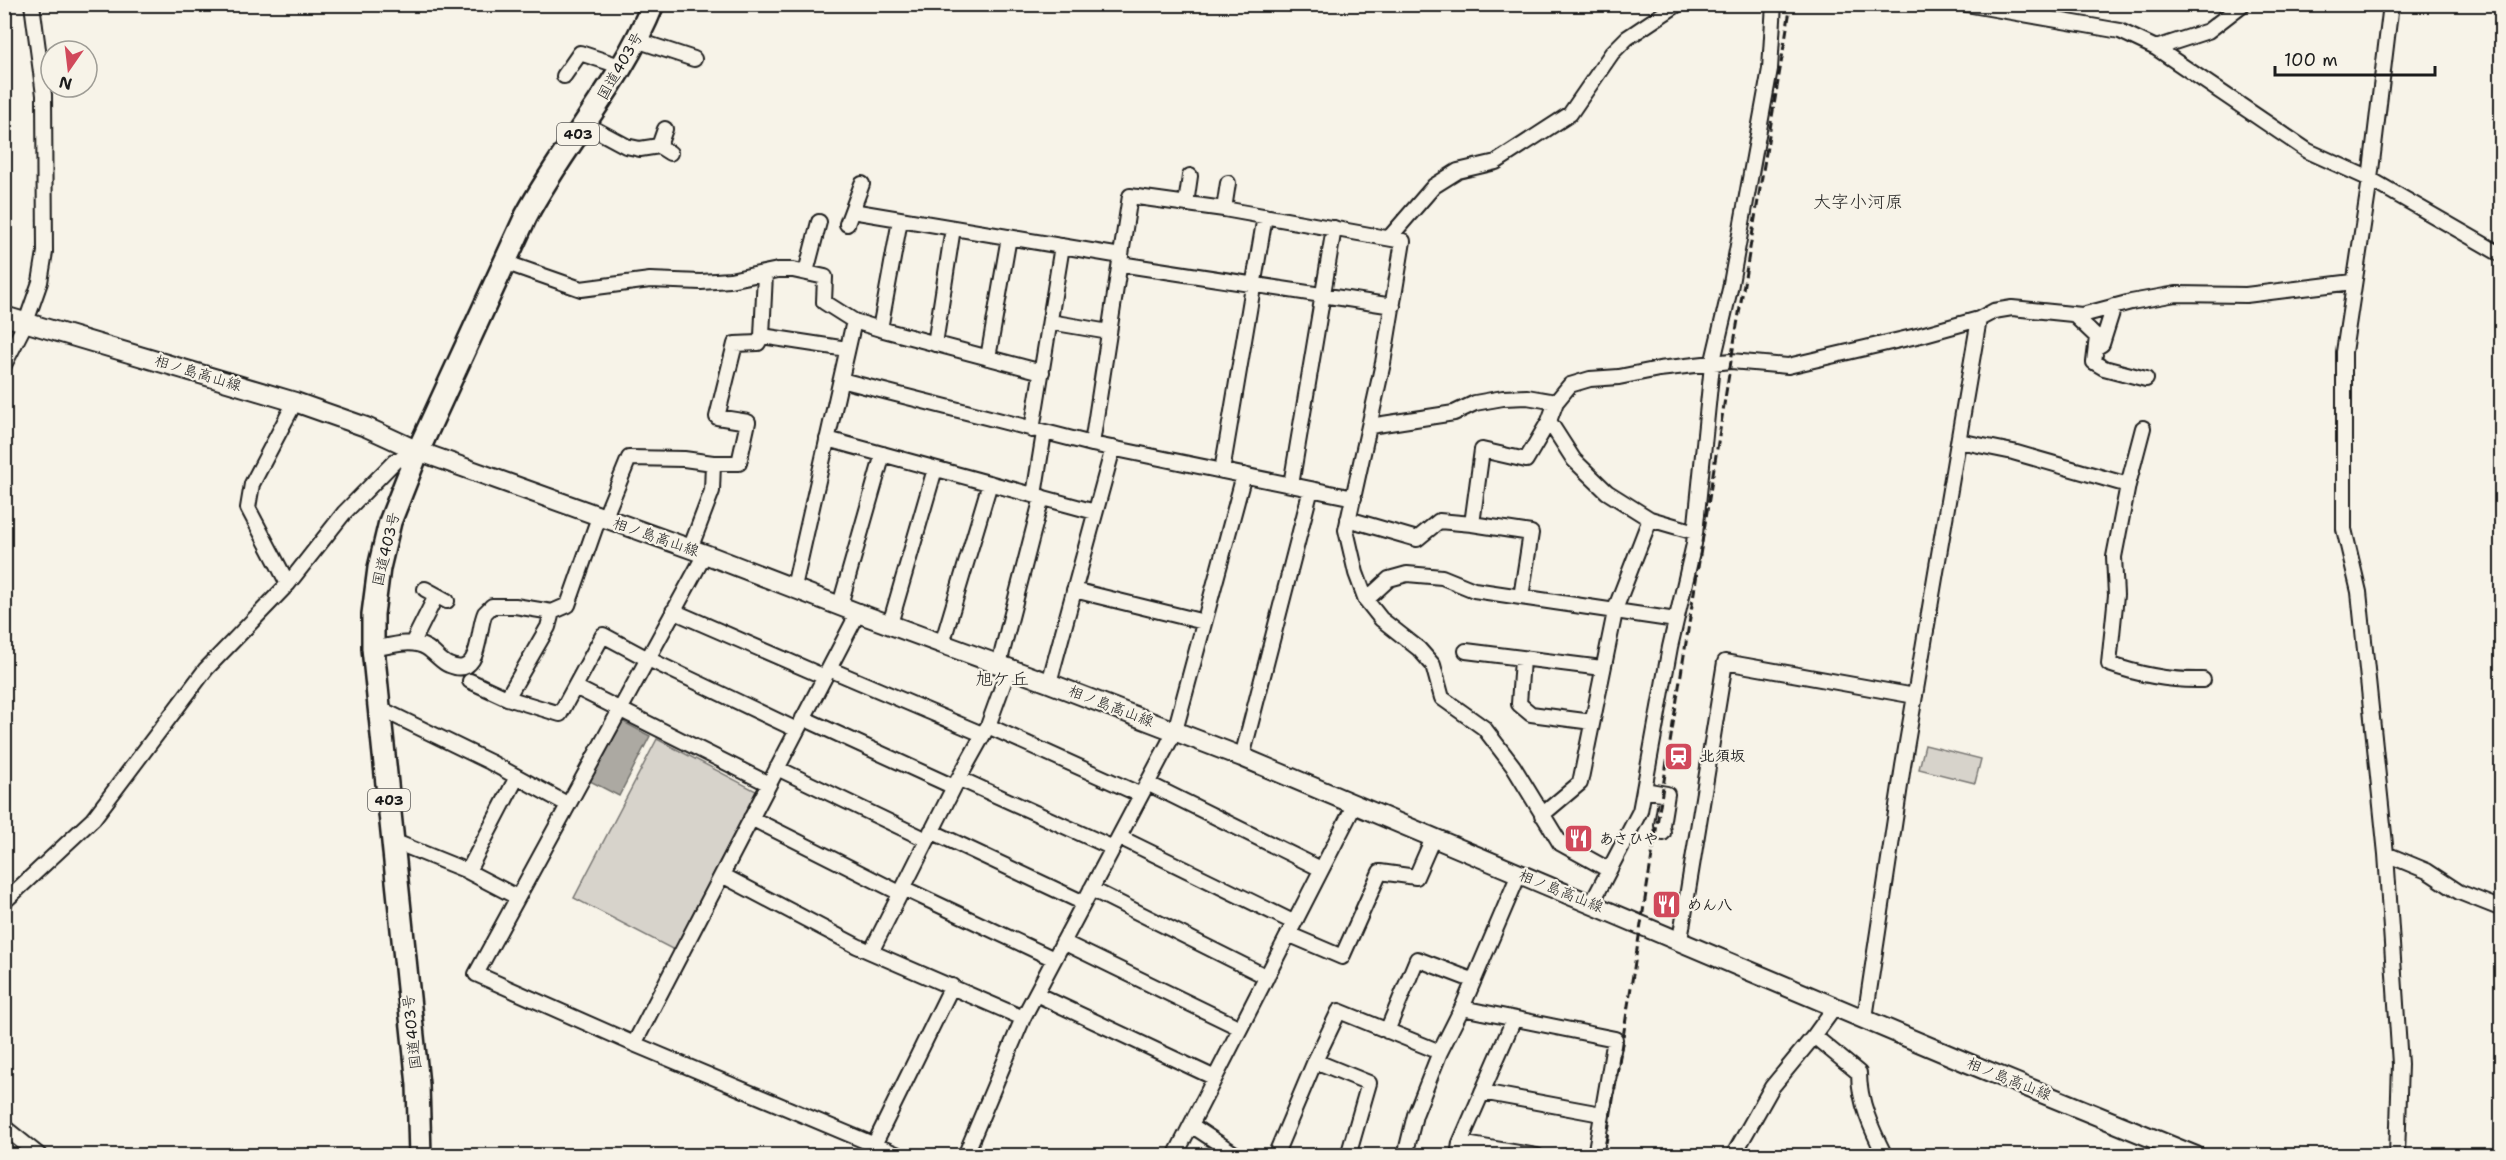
<svg xmlns="http://www.w3.org/2000/svg" width="2506" height="1160" viewBox="0 0 2506 1160" font-family="'Shantell Sans','Klee One',sans-serif">
	<style>
		.green { fill: #d7d3cb; stroke: #7a7874; stroke-width: 1.5 }
		.water { fill: #aca9a2; stroke: #72716c; stroke-width: 1.5 }
		.lines { fill: none; stroke-linecap: round; stroke-linejoin: round }
		.minor-casing { stroke: #1c1c1c; stroke-width: 18 }
		.major-casing { stroke: #1c1c1c; stroke-width: 22 }
		.highway-casing { stroke: #1c1c1c; stroke-width: 26 }
		.minor { stroke: #f7f3e8; stroke-width: 14 }
		.major { stroke: #f7f3e8; stroke-width: 18 }
		.highway { stroke: #f7f3e8; stroke-width: 21 }
		.rail { stroke: #1c1c1c; stroke-width: 3; stroke-dasharray: 9 4.5; stroke-linecap: butt }
		.labels { text-anchor: middle; stroke-width: 4.5; stroke-linejoin: round; paint-order: stroke }
		.shield { fill: #f7f3e8; stroke: #5e5c59; stroke-width: 1.5 }
		.shield-label { font-size: 14px; font-weight: bold; fill: #1c1c1c }
		.street-label { font-size: 15px; fill: #1c1c1c; stroke: #f7f3e8 }
		.poi-label { font-size: 15px; font-weight: bold; fill: #1c1c1c; stroke: #f7f3e8; text-anchor: start }
		.quarter-label { font-size: 18px; fill: #1c1c1c; stroke: #f7f3e8 }
	</style>
	<rect width="100%" height="100%" fill="#f7f3e8"/>
	<filter id="ink" filterUnits="userSpaceOnUse"><feTurbulence type="fractalNoise" baseFrequency=".0167" numOctaves="2"/><feDisplacementMap in="SourceGraphic" scale="12" xChannelSelector="R" yChannelSelector="G"/><feConvolveMatrix kernelMatrix="1 2 1 2 8 2 1 2 1" color-interpolation-filters="sRGB"/></filter>
	<g filter="url(#ink)">
		<path class="green" d="M657 739 756 791 674 950 574 898Z
			M1925 745 1981 759 1975 783 1919 769Z"/>
		<path class="water" d="M620 720 650 736 619 796 588 780Z"/>
		<g class="lines">
			<defs>
				<path id="minor" d="M1966 4 2120 31 2156 48 2308 151 2370 179 2502 255
					M2391 4 2370 179 2344 352V529L2359 592 2386 854 2400 1064 2397 1156
					M636 40 694 59
					M2156 48 2208 31 2243 4
					M564 76 580 53 623 67
					M585 124 626 146 640 149 659 146 670 153
					M659 146 665 129
					M1186 204 1190 176
					M1224 209 1228 183
					M852 211 1121 256
					M847 224 862 184
					M1389 238 1434 186 1458 171 1496 162 1570 114 1612 53 1627 38 1678 4
					M504 262 581 289 650 280 701 282 730 280 778 270H793L825 277 824 302 854 321
					M1120 264 1393 306
					M806 272 819 222
					M765 274 762 336 847 349
					M2074 315 2097 337 2094 362 2104 368 2146 379
					M1050 322 1109 332
					M880 329 1042 372
					M935 344 953 228
					M2097 347 2102 344 2114 306
					M988 358 1009 237
					M4 365 26 322 40 282 45 252 44 95 32 4
					M841 380 1092 444 1354 498
					M1556 402 1549 421 1574 460 1607 492 1650 519
					M1370 426 1454 413 1475 403 1503 398 1527 397 1556 402 1570 385 1590 379 1619 377 1659 369 1731 361 1788 366 1921 335 1979 319 1994 311 2012 308 2082 315 2131 302 2176 294 2246 295 2353 282
					M1032 430 1062 246
					M827 439 1095 512
					M1959 441 2013 452 2128 485 2143 428
					M1092 444 1130 196 1224 209 1403 241 1383 363 1346 530 1356 573 1366 600 1381 619 1419 649 1433 665 1442 698 1484 728 1513 766 1560 843 1609 870
					M1222 471 1265 216
					M1291 485 1334 228
					M2128 485 2114 557 2116 595 2109 664C2140 675 2170 681 2203 680
					M1034 495 1044 433
					M604 519 629 458 684 459 713 463
					M1348 519 1417 539 1439 521 1472 524 1482 450 1526 460 1549 421
					M690 549 712 491 713 463H739L748 422 717 417 735 344 758 343 762 336
					M705 554 476 974 634 1044 901 1156
					M288 584 248 508 252 484 295 402
					M794 587 854 321 880 329 900 220
					M425 589 447 601
					M1074 590 1204 622
					M1521 597 1676 620
					M1366 600 1389 579 1407 574 1442 577 1474 590 1521 597 1531 533 1472 524
					M840 605 883 454
					M673 611 825 677
					M890 624 935 469
					M413 642 436 596
					M942 644 990 483
					M373 648C392 647 410 638 427 648 435 653 441 662 449 665 482 679 477 629 485 613 486 612 491 607 492 606H515L552 612 568 605 599 517
					M1466 651 1602 668
					M1522 659 1519 704 1531 714 1592 722
					M999 664 1042 497
					M829 669 982 734
					M470 681 507 698 560 714 603 635 646 658 797 730
					M1049 683 1113 448
					M575 687 769 784
					M507 698 548 627 552 612
					M381 709 490 762 567 804
					M803 718 954 787
					M988 726 1141 795
					M1242 757 1311 489
					M777 768 927 840
					M960 779 1113 848
					M1147 783 1321 869
					M1644 790 1667 794 1662 825 1663 833
					M1542 815 1580 783 1616 607 1650 519 1695 532
					M751 818 900 893
					M931 831 1084 903
					M1119 837 1293 922
					M393 841 465 870 517 897
					M2386 854 2427 871 2459 892 2502 909
					M468 871 517 777
					M722 875 857 946 1023 1018 1175 731 1244 475
					M903 888 1054 959
					M1091 889 1267 977
					M4 902 93 819 206 669 288 584 344 513 395 461 418 451
					M1592 903 1640 811 1643 795 1670 647 1694 544 1712 365 1730 289 1770 69 1774 4
					M1288 934 1342 957 1380 872 1416 877 1433 838
					M1680 940 1725 662 1915 696
					M1063 942 1240 1028
					M871 952 954 787 988 726 1009 668
					M1036 994 1213 1077
					M1462 1008 1615 1039 1595 1156
					M1865 1018 1903 766 1979 319
					M1387 1031 1417 959 1472 980
					M1814 1036 1859 1073C1859 1102 1872 1130 1885 1156
					M634 1044 858 613
					M1315 1061 1339 1011 1440 1052
					M1482 1092 1601 1114
					M1191 1125 1238 1156
					M4 1127 40 1156
					M1460 1143 1537 1156
					M874 1145 952 986
					M965 1156 1023 1018
					M1175 1156 1355 804
					M1275 1156 1315 1061 1369 1083 1348 1156
					M1405 1156 1415 1115 1440 1052 1462 1008 1519 874
					M1458 1156 1460 1143 1514 1019
					M1733 1156 1772 1087 1814 1036 1835 1007"/>
				<path id="major" d="M4 316 295 402 366 427 418 451 705 554 858 613 1049 683 1242 757 1968 1063 2196 1156"/>
				<path id="highway" d="M420 1156 418 1085 373 648V614L379 568 390 522 418 451 526 216C565 143 622 82 653 4"/>
			</defs>
			<use href="#minor" class="minor-casing"/>
			<use href="#major" class="major-casing"/>
			<use href="#highway" class="highway-casing"/>
			<use href="#minor" class="minor"/>
			<use href="#major" class="major"/>
			<use href="#highway" class="highway"/>
			<path class="rail" d="M1604 1156 1731 361 1791 4"/>
		</g>
	</g>
	<defs>
		<symbol id="station-square" viewBox="-11 -11 22 22"><rect x="-9" y="-9" width="18" height="18" rx="4" fill="#d1495b" stroke="#f7f3e8"/><path d="M-3-6H3Q5-6 5-4V2Q5 4 3 4L4.5 6H3L1.5 4h-3L-3 6H-4.5L-3 4Q-5 4-5 2V-4Q-5-6-3-6ZM-3.5-4v3h7v-3ZM-3.5 1v1.5H-2V1ZM2 1v1.5H3.5V1Z" fill="#fff"/></symbol>
		<symbol id="restaurant-square" viewBox="-11 -11 22 22"><rect x="-9" y="-9" width="18" height="18" rx="4" fill="#d1495b" stroke="#f7f3e8"/><path d="M-5-6h1v4h1v-4h1v4h1v-4h1v5L-1.5 .5V6h-2V.5L-5-1ZM5-6V6H3V1.5H1.5Q1.5-4 5-6Z" fill="#fff"/></symbol>
	</defs>
	<g fill-rule="evenodd">
		<use href="#station-square" x="1662" y="740" width="33" height="33"/>
		<use href="#restaurant-square" x="1562" y="822" width="33" height="33"/>
		<use href="#restaurant-square" x="1650" y="888" width="33" height="33"/>
	</g>
	<g class="labels">
		<g class="shield">
			<rect x="557" y="123" width="42" height="22" rx="4.5"/>
			<rect x="368" y="789" width="42" height="22" rx="4.5"/>
		</g>
		<g class="shield-label">
			<text x="578" y="139">403</text>
			<text x="389" y="805">403</text>
		</g>
		<g class="street-label">
			<text transform="translate(620 66) rotate(-60)" y="5">国道403号</text>
			<text transform="translate(198 373) rotate(17)" y="5">相ノ島高山線</text>
			<text transform="translate(656 537) rotate(19)" y="5">相ノ島高山線</text>
			<text transform="translate(386 549) rotate(-77)" y="5">国道403号</text>
			<text transform="translate(1111 706) rotate(21)" y="5">相ノ島高山線</text>
			<text transform="translate(1561 891) rotate(22)" y="5">相ノ島高山線</text>
			<text transform="translate(412 1032) rotate(-96)" y="5">国道403号</text>
			<text transform="translate(2009 1079) rotate(22)" y="5">相ノ島高山線</text>
		</g>
		<g class="poi-label">
			<text x="1700" y="761">北須坂</text>
			<text x="1599" y="844">あさひや</text>
			<text x="1687" y="910">めん八</text>
		</g>
		<g class="quarter-label">
			<text x="1858" y="208">大字小河原</text>
			<text x="1002" y="685">旭ケ丘</text>
		</g>
	</g>
	<rect width="2506" height="1160" fill="none" stroke="#f7f3e8" stroke-width="24"/>
	<rect x="12" y="12" width="2482" height="1136" fill="none" stroke="#1c1c1c" stroke-width="2" filter="url(#ink)"/>
	<g transform="translate(69 69) rotate(194)"><circle r="28" fill="#f7f3e8" stroke="#9f9d96" stroke-width="1.5"/>
	<path d="M0-4.5L10 22L0 15L-10 22Z" fill="#d1495b"/>
	<text y="-9" font-size="16" font-weight="bold" text-anchor="middle" fill="#1c1c1c">N</text>
	</g>
	<path d="M2275 66v9h160v-9" fill="none" stroke="#1c1c1c" stroke-width="3"/>
	<text x="2284" y="66" font-size="18" fill="#1c1c1c" stroke="#f7f3e8" stroke-width="4.5" paint-order="stroke">100 m</text>
</svg>
